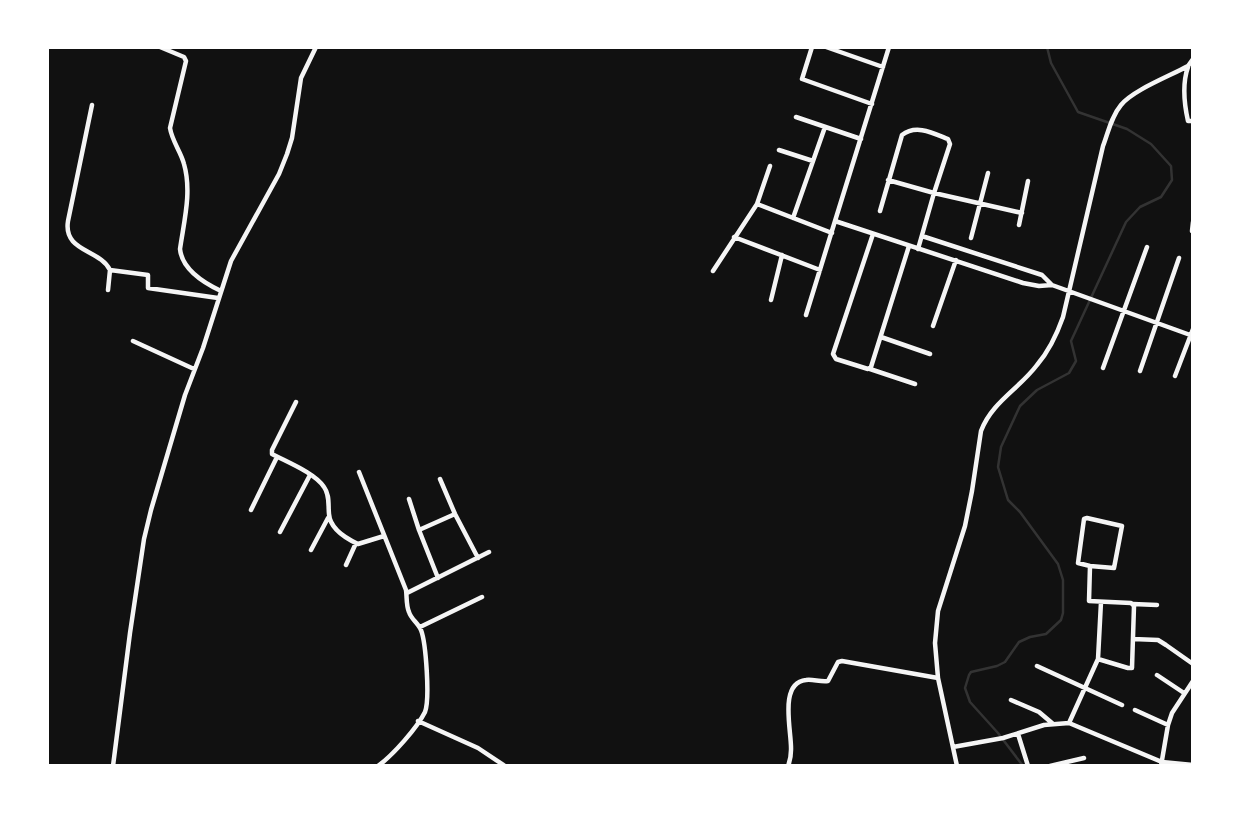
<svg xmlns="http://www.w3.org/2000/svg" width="1240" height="813" viewBox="0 0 1240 813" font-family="'Sofia Sans Condensed',sans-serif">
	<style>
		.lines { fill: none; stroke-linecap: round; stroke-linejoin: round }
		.stream { stroke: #333; stroke-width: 2.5 }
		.minor { stroke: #f5f5f5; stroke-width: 4.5 }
	</style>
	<rect width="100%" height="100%" fill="#111"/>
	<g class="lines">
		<path class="stream" d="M1023 766 998 733 970 702 965 688 969 675 971 672 997 666 1005 662 1019 642 1030 637 1046 634 1061 620 1063 613V580L1058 564 1020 512 1008 500 998 467 1001 447 1020 406 1037 390 1069 373 1076 361 1071 341 1126 222 1140 207 1161 197 1172 180 1171 166 1151 144 1127 129 1078 112 1051 63 1047 47"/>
		<path class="minor" d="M160 47 184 57 186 61 170 128C172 141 181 152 184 164 192 192 184 221 180 249 182 269 204 283 221 291
			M812 47 802 79 872 104
			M826 47 883 67
			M1188 67C1182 84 1184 103 1188 121H1193
			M92 105 68 221C63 252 100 249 110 270L148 275V288L218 298
			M796 117 861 139
			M779 150 813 161
			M888 180 934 193 1022 213
			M757 204 770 166
			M880 211 902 135C916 124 933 133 948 139L950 144 934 193 918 249
			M793 218 825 127
			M835 221 889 47
			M1019 225 1028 181
			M1192 231 1193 222
			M873 234 833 354 836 359 868 369 871 367 909 246
			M922 236 1042 275 1051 284
			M734 237 820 270
			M971 238 988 173
			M713 271 757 204 832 233
			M108 290 110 270
			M771 300 782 255
			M806 315 835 221 1023 283 1039 286 1052 285 1193 336
			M933 326 956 260
			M881 337 930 354
			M133 341 194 369
			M1103 368 1147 247
			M870 369 915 384
			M1140 371 1179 258
			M1175 376 1193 329
			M296 402 272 450V454C287 462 315 473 324 487 330 495 328 505 329 514 330 529 345 538 358 544L384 536
			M359 472 406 590C407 597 406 605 409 612 411 619 418 623 421 630 426 643 430 699 425 712 417 728 393 755 378 766
			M440 479 455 514 478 558
			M409 499 419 530 438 578
			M251 510 277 457
			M1087 518 1122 526 1114 568 1090 566 1078 563 1084 519Z
			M419 530 455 514
			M280 532 310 475
			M311 550 328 518
			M346 565 356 543
			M1090 566 1089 601 1131 603 1134 606 1132 668H1128L1098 659
			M407 593 489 552
			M1133 604 1157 605
			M420 627 482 597
			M1133 639 1158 640 1166 645 1193 664
			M1037 666 1122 705
			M1157 675 1184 693
			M1011 700 1039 712 1052 723
			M1135 710 1168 725
			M418 721 478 748 505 766
			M1069 723 1098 659 1101 602
			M1018 734 1028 766
			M953 747 1003 738 1044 725 1069 723 1162 762 1193 765
			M113 766 130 633 144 539 151 510 185 395 203 348 231 261 279 174 287 154 292 138 301 78 316 47
			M788 766C790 761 791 755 791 750 792 732 778 683 806 680 813 679 820 682 828 681L838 662 842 661 938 678
			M957 766 938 678 935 643 938 611 965 526 972 491 981 431C992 402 1019 389 1037 365 1049 351 1057 334 1063 317L1103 146C1108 133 1111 117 1121 105 1133 90 1170 76 1188 66L1193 59
			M1050 766 1084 758
			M1161 766 1168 725 1172 713 1193 681"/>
	</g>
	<rect width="1240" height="813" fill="none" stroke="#ffffff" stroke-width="98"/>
</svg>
